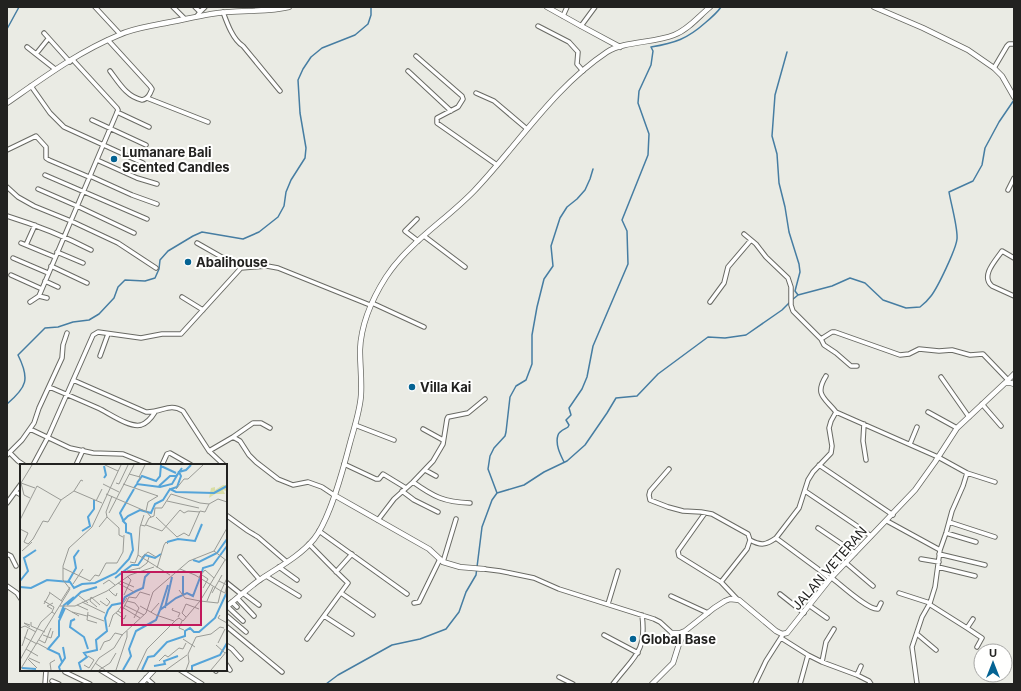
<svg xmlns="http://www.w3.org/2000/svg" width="1021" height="691" viewBox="0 0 1021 691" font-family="Inter,sans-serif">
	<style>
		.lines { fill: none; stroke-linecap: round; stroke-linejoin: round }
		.stream { stroke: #467da2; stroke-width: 1.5 }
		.minor-casing { stroke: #696a64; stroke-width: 5.5 }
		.tertiary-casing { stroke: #696a64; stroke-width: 6 }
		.minor { stroke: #fff; stroke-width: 3.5 }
		.tertiary { stroke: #fff; stroke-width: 4.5 }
		.poi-dot { fill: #046393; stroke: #fffffe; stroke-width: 1.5 }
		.labels { text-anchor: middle; stroke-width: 4; stroke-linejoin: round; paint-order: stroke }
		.poi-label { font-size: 13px; font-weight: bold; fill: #222220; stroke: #fffffe; text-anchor: start }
		.street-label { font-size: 13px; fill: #222220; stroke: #fffffe }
		.inset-river { fill: none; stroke: #55a4d9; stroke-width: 2 }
		.inset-road { fill: none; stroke: #9a9b96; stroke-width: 1 }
		.view { fill: #c2185b; fill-opacity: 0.15; stroke: #c2185b; stroke-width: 2 }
		.inset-edge { fill: none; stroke: #222220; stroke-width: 2 }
	</style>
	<rect width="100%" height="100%" fill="#eaebe4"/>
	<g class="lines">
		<path class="stream" d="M7 29 19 7
			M787 52 775 95 772 136 777 154 779 183 785 207 789 232 799 264 800 272 795 291 798 295
			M792 300 798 295 832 286 850 278 865 283 883 300 906 308 920 307C924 304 928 300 931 296 938 287 956 249 957 239 958 228 951 204 949 192L973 181 982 165 985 148 999 122 1014 100
			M7 404C27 387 30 379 18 355L45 328 58 327 73 322 89 320 99 314 114 298 118 287 125 280 145 281 155 278 159 269 160 260 168 251 193 236 202 232 243 239 259 232 278 217 284 206 286 192 291 180 305 158 306 148 300 113 298 80 303 69 311 57 322 48 355 35 368 24 371 15V7
			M564 462C560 454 555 444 558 435 559 431 565 429 568 427L569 425 566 420 571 415 569 408 582 389 587 377 593 346 628 264 627 231 622 220 648 155 649 134 638 103 639 91 651 65 653 51 651 47C675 43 687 39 705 23 711 18 717 13 721 7
			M497 493 488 469 490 456 494 448 505 436 506 432 510 397 516 386 526 380 532 364V335L537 307 544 279 553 266 551 246 560 218 567 207 577 199 585 190 590 179 593 169
			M326 684 338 675 392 645 420 639 446 629 459 612 466 592 476 575 482 527 492 500 497 493 524 485 544 472 567 461 585 445 607 413 616 398 637 396 658 374 708 337 725 338 746 335 782 310 790 302"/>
		<defs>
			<path id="minor" d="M95 7 120 34
				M173 7 185 19
				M195 7 200 12
				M223 12C227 23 233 40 243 46L280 91
				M197 16 200 12 205 7
				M563 16 567 7
				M538 26 569 42 578 52 577 64 583 71
				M581 26 595 7
				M44 33 70 62
				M108 40 150 86 152 89C150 94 148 99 142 100 127 97 119 83 110 71
				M27 47 55 69
				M36 54 48 39
				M416 56 462 96 463 99 458 107 437 118V123L497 165
				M994 68 1007 46 1009 44H1014
				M408 71 451 111
				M31 86 50 113 64 127 143 163
				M476 93 494 101 527 129
				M147 98 208 122
				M117 112 149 127
				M92 120 146 145
				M7 150 36 136 46 147V158L49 160 89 177
				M97 160 137 178 157 184
				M45 175 147 219
				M90 176 132 195 157 204
				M7 187 18 197 34 206 71 221 118 243 156 268
				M38 189 77 206 134 233
				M1008 190 1014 178
				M7 216C36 225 64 236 91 250
				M417 219 405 231 418 241
				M744 234 756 244 766 257 788 278 791 287V305L793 311 821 339 832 332H835L900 355 909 354 919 349 939 351 952 350 970 355 983 354 1008 380
				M424 236 465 267
				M21 243 55 257
				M197 243 241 268
				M26 245 35 225
				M57 252 83 263
				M13 258 48 273
				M1014 258 1002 251C996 260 980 276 992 286L1014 296
				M51 266 87 283
				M11 275 42 289
				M45 281 58 287
				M39 296 47 298
				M182 297 203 310
				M30 302 39 296 118 110 117 108 73 60
				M710 302 724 283 728 267 751 240
				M372 303 424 327
				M821 339 824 345 836 353 851 366H857
				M100 356 108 334
				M826 376C814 395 825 398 836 412
				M941 377 969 417
				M73 380 146 412C162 413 169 402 183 411L209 451 224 465
				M49 387C66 394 82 401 98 408 109 413 129 428 141 425 147 423 152 417 155 412
				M982 404 1001 426
				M928 412 957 428
				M864 424 863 441 866 460
				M355 425 394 440
				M30 429 70 448 93 453 123 454 150 465
				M423 429 443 440
				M233 437 240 441 249 455 256 462 278 479 293 485 308 482 322 487 334 495
				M910 444 917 427
				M209 451 233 437 253 423H261L270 428
				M10 453 18 461 24 465
				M7 455 22 440 34 423 39 408 62 358 63 345 67 333
				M344 464 376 479H379L383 474 406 488
				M33 465 48 437 93 335 98 332 141 338 162 334H181L241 268 267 266 278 268 370 305
				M76 465 83 450
				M162 465 167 454 170 453 191 465
				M819 465 893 515
				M669 469 650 491 649 495 650 500 668 507 683 511 701 512 712 514 748 534 750 540 747 549 721 582
				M425 470 436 476
				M413 482C434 497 444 502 470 503
				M402 491 414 500 438 512
				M805 491 854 524 871 536
				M16 492 21 495
				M7 503 21 484
				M705 513 678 551 679 556 721 582 737 599
				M226 515 248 531 258 537 287 562
				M378 520 394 499 413 482 433 461 443 444 447 419 448 417 468 413 485 399
				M887 521 940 550 946 533 952 511 963 486 967 473
				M949 522 995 537
				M818 528 855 553
				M319 531 407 594
				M946 533 976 542
				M750 540C761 546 766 545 776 538
				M7 554 11 556 16 566
				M939 554 985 565
				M240 557 260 580
				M921 559 939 562
				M443 562 456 519
				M846 563 873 586
				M279 567 297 580
				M938 567 975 576
				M484 569 500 571 534 578 559 589 654 619 660 622 672 633
				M336 572 352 554
				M266 576 299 596
				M832 578C841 585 868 610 878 609L881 603
				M830 579 818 569 776 538 799 508 808 480 813 472 831 453 832 446 829 428 831 421 836 412 938 457 967 473 995 482
				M226 582 241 594
				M7 586 17 593 21 599
				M243 593 259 605
				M341 593 373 615
				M899 593 930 603
				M780 594 804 613
				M671 596 708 613
				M237 598 254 616
				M232 602 237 607
				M414 603 419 602 440 559
				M608 604 618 571
				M929 604 967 628 973 619
				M227 606 243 621
				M810 606 827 618
				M226 615 246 632
				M324 616 352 634
				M226 626 282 672
				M967 628 982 638 977 647
				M917 634 936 650
				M604 635 638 653
				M781 638 808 655 800 684
				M307 639 348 583C334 570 322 557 309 544
				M226 645 232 649 241 659
				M808 655 822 662 826 642 834 629
				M822 662 857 675 861 666
				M226 664 230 670
				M100 670 123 684
				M180 670 202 684
				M215 670 216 671
				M65 672 90 684
				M857 675 869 681 871 684
				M559 677 573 684
				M146 678 153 684
				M52 681 59 684
				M45 684 46 670
				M613 684C633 657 647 653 642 615
				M755 684 766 661 782 636
				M917 684 912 647 922 617 930 603 935 587 940 550"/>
			<path id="tertiary" d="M547 7 581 26 620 47
				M874 7 923 28 968 50 994 68 1002 76 1014 97
				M7 103C43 78 78 52 119 35 131 29 146 27 160 24 177 21 194 17 211 14 237 9 264 13 289 7
				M1006 382 1014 374
				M334 495 429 549 443 562 460 567 484 569
				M226 607C238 598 249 587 261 579 279 567 300 556 314 539 330 519 343 470 350 443 354 428 360 411 361 395 362 380 360 365 360 350 361 324 372 299 386 277 409 242 445 221 474 191 518 145 553 88 607 52 624 41 654 43 674 35 688 30 699 16 710 7
				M672 633H680L685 631
				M141 684 154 670
				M652 684 673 663 679 644 685 631 714 608 725 601 730 599 739 600 776 631 782 634 787 633 830 579 915 490 935 462 957 428 1005 383H1011L1014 384"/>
		</defs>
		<use href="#minor" class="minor-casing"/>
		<use href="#tertiary" class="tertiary-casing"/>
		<use href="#minor" class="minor"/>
		<use href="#tertiary" class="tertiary"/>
	</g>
	<g class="poi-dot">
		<circle cx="114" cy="159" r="4"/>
		<circle cx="188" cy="262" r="4"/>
		<circle cx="412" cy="387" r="4"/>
		<circle cx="633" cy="639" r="4"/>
	</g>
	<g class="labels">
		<g class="poi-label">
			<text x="122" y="157">Lumanare Bali<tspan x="122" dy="15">Scented Candles</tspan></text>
			<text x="196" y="267">Abalihouse</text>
			<text x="420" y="392">Villa Kai</text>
			<text x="641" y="644">Global Base</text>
		</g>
		<g class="street-label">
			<text transform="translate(829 568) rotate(-49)" y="5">JALAN VETERAN</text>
		</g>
	</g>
	<g transform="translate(20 464)">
		<rect width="207" height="207" fill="#eaebe4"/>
		<path d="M203 21H207V27L203 26 205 30H195L189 34 191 24 195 23V26Z" fill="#dadea6"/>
		<path class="inset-river" d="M84 2 86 11 84 14M141 2 156 9M117 19 122 12 136 17 140 12 141 1M139 22 150 12H156L162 4M114 24 117 20 140 23 152 20 159 8M151 25 157 23 161 12 159 8 166 6 171 1M194 29 207 22M103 56 100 49 114 25M62 67 70 62 68 53 74 45V36M147 78 158 75 175 77 182 60M173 96 179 98 197 89 207 75M182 108 183 104 193 101 207 82M163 112V131M95 114 112 101H118L125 91 135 94 141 90M0 117 8 107 4 94 16 86M48 118 56 104 54 93 59 86M0 123 11 124 27 116 50 118 54 124 62 120 75 119 96 109 109 95 113 86 111 70 106 68V60L103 57 108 52 120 46 131 49 135 40 143 36 150 25 156 28 194 29M47 141 61 128 77 123M145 144 152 113M140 146 148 121M39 154 44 141 54 133M55 155 51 157 50 163 64 173 68 185M42 198 39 190 28 185 39 172V157L45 144M134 202 145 200 144 197 158 192M2 204 16 205M40 206 39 203 45 194 43 183M61 206 59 199 67 193 64 189 77 186 76 176 87 167 85 154 88 146 92 141 102 139 105 133 116 127 123 124 125 113 130 108M103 206 111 192 109 185 116 167 136 156 140 146 156 134 167 129 173 132 181 111M122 206 128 193 134 192 147 178 165 172V167L170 164 174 168H179L195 154 206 130M172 206V202L200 191 207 179"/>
		<path class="inset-road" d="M85 1 98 7M109 10 120 13V16M119 13 125 1M1 19 12 1M1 19 4 31 10 34M1 19 15 24M96 19 99 20 108 1M83 20 99 28M103 20 138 32 128 38 126 47 131 53M156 25 164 15H168L183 1M54 27 61 16 63 17M86 30 125 47M92 32 86 48 87 53 99 64V71L103 73M41 36 54 27 82 39M76 37 82 25M147 37 179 44M180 47 185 48 189 40M89 49 114 1M124 51 120 63 118 91 150 111M136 53 157 73 164 69 169 72 180 47M0 56 17 22 41 36M121 61 125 62 129 54 134 52 135 44H142L151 30 180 39 189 40 198 35 207 38M126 61 142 67 160 46 164 49 168 47 180 48M79 63 87 53M0 65 8 69 4 78M4 78 8 80 13 75 23 57 28 58 41 36M2 87 12 78M194 87 207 97M122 93 128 88 136 93M110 98 115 99 118 91M43 104 70 117 75 111 79 112 86 99H97L103 88 104 71M137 104 144 81 146 78 148 80M119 105 127 99 129 93M107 107 120 104M182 111 188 115 183 124M179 113 185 106 194 114M207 114 201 127 207 130M100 117 114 123M199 117 207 121 205 129M98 119 114 128M53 120 63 105M83 120 89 116 95 121M89 126 93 130 96 132 97 129M159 126 165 134 180 137M29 128 43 138M192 129 202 111M58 131 68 139M104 131 111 116 107 112M71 133 70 137 77 143M71 133 80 141M24 137 34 143 32 148 35 150M41 137 50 123M80 137 87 142 90 138 86 134M107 137 115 139 119 144 114 154M180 137 205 96M187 137 193 123M62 138 85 149M24 140 30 129M57 141 68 146M104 141 124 151M40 142H55L87 127 110 111 134 103M120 142 136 151 154 157M102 143 120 154M45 144 59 152M153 144 152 146 160 149 158 153M32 145 27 142 33 139M98 147 107 134M52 148 67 152M68 148 67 156 77 159M131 148 139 139M96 149 104 155 106 151M68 151 84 157M200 151 198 154 207 159M166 153 162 149 166 140 179 145M162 157 159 164 164 166M11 158V162L25 168M10 161 4 159 10 163M89 163 93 151 98 147 101 149 109 133 116 134 120 128 130 131M0 164 5 162 16 168M23 171 31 174 33 167M4 173 17 180M163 175 175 183M19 176 25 179 31 164M17 179 28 185M198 179 205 165M196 181 205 189M2 182 8 165M6 185 18 192M80 186 84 178 90 176 95 169 103 171M9 194 20 199M8 195 17 204M0 196 21 158 32 148M139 197 145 191 148 193 159 184 163 185 166 179M75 199 85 206M64 201 69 204 74 196 68 192M0 206 50 125 43 116V102L49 84 72 63 101 1M31 206 30 199 35 196M71 206 79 194 94 184 102 171 126 149 133 128 169 97 194 87 207 64M79 206 90 199 96 189M96 206 107 173V167M117 206 127 185 156 156 159 154 163 157 180 137 198 139 201 127 175 111 160 105M146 206 167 191M166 206 169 198 168 190 176 173 191 170 200 163 204 164M191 206 207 187"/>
		<path class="view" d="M102 108H181V161H102Z"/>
		<rect width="207" height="207" class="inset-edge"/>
	</g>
	<rect width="1021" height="691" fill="none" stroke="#222220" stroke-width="16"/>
	<g transform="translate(993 663)"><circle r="19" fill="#fffffe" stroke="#a7a7a5"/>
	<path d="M0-3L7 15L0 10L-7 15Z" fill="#046393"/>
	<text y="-6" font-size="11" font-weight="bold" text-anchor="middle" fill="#222220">U</text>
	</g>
</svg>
